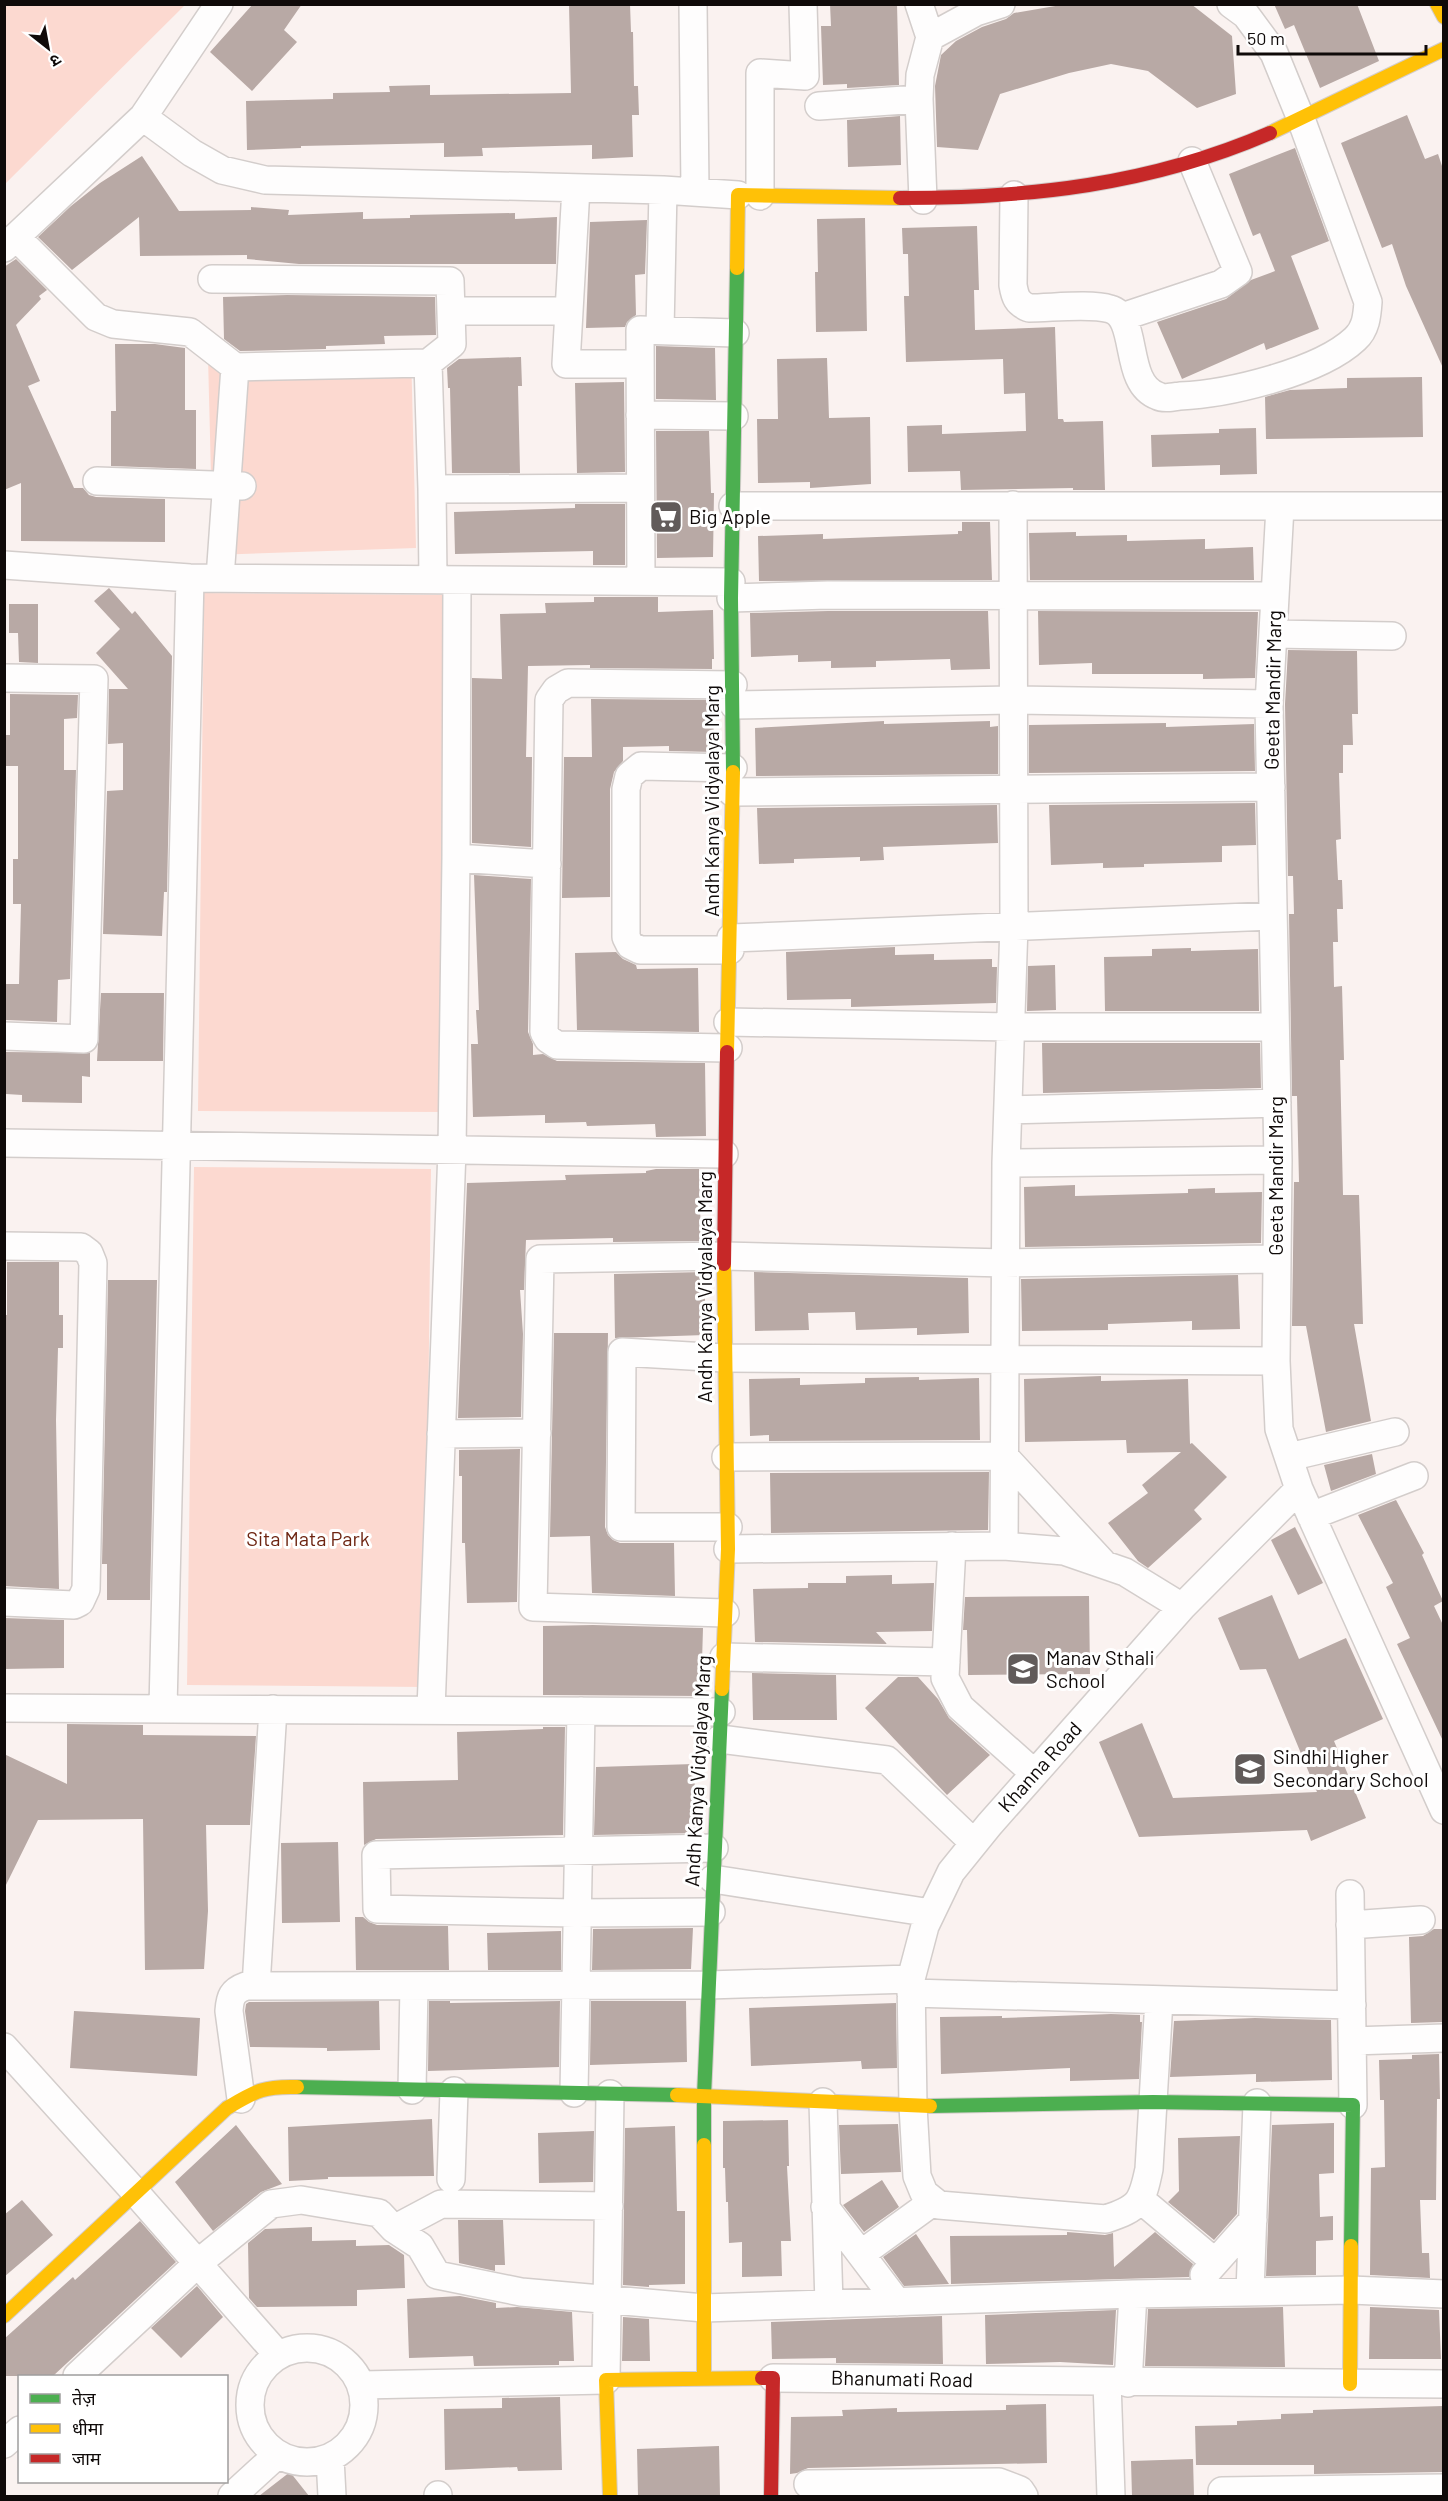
<svg xmlns="http://www.w3.org/2000/svg" width="1448" height="2501" viewBox="0 0 1448 2501" font-family="Barlow,'Noto Sans Devanagari',sans-serif">
	<style>
		.green { fill: #fcd9d0 }
		.building { fill: #b8a9a5 }
		.lines { fill: none; stroke-linecap: round; stroke-linejoin: round }
		.street-casing { stroke: #d3cdcb; stroke-width: 30 }
		.fast-casing { stroke: #d3cdcb; stroke-width: 16 }
		.slow-casing { stroke: #d3cdcb; stroke-width: 16 }
		.jam-casing { stroke: #d3cdcb; stroke-width: 16 }
		.street { stroke: #fefdfd; stroke-width: 27 }
		.fast { stroke: #4caf50; stroke-width: 14 }
		.slow { stroke: #ffc107; stroke-width: 14 }
		.jam { stroke: #c62828; stroke-width: 14 }
		.labels { text-anchor: middle; stroke-width: 6; stroke-linejoin: round; paint-order: stroke }
		.poi-label { font-size: 20px; fill: #0f0a09; stroke: #fff; text-anchor: start }
		.street-label { font-size: 20px; fill: #0f0a09; stroke: #fff }
		.park-label { font-size: 20px; fill: #6d2411; stroke: #fff }
	</style>
	<rect width="100%" height="100%" fill="#faf2f0"/>
	<path class="green" d="M5 4H185V5L5 184Z
		M411 351 416 548 213 555 208 357Z
		M204 593 451 595 446 1112 198 1111Z
		M194 1167 431 1169 425 1687 187 1685Z"/>
	<path class="building" d="M253 4H302L284 30 297 42 252 91 210 52Z
		M569 4H630L631 32H633L634 86H638L639 115H632L633 157 592 159V145L482 148 483 156 444 157V143L301 146V148L247 150 246 101 333 99V93L390 92 389 86 430 85V95L571 93Z
		M830 4H897L899 85 847 88V84L823 85 821 26H831Z
		M1067 4H1191L1232 36 1236 94 1197 108 1148 71 1111 64 1069 73 1000 94 978 150 937 147 935 86 941 55 956 41 982 27 1006 19 1014 13Z
		M1274 4H1357L1379 61 1320 88 1294 25 1285 29Z
		M1407 115 1425 159 1438 154 1443 169V368L1406 286 1392 244 1382 248 1341 143Z
		M900 116 901 165 848 167 847 120Z
		M1295 148 1329 241 1291 256 1319 329 1266 350 1264 343 1182 379 1157 322 1226 299 1251 280 1275 271 1260 233 1253 236 1229 174Z
		M142 156 179 211 251 210V207L289 210 288 215 363 212V219L410 218V215L515 213V219L557 217 556 264H299L247 259V255L140 256 139 217 72 270 38 237 71 206 100 183Z
		M865 218 867 331 816 332 815 272H818L817 219Z
		M647 220 645 274 635 275 636 315 627 322 625 327 586 328 590 222Z
		M977 226 979 290H974L975 330 1055 327 1058 419H1063L1064 422 1103 421 1105 490H1073V488L961 490 960 471 908 472 907 426 942 425V434L1026 431 1025 393 1004 394 1003 359 906 362 904 296H909L908 254H903L902 228Z
		M16 259 47 290 39 296 41 299 16 325 40 381 28 386 74 488H83L89 495 96 497 165 499V542L21 541V483L4 490V267Z
		M287 295 435 297 436 335 384 336 385 344 326 346V349L240 351 224 339 223 297Z
		M115 344H155L185 348V410H196V469L111 466V411H116Z
		M656 346 715 348 716 400 656 399Z
		M521 357 522 386H518L520 473H452L450 388H448L447 368 459 359Z
		M827 358 829 418 870 417 871 484 810 488V482L758 483 757 419H778L777 359Z
		M1422 377 1423 437 1266 439 1265 397 1290 390 1347 388V378Z
		M624 382 625 472 577 473 575 383Z
		M1256 428 1257 474 1220 475V465L1152 467 1151 435 1219 433V429Z
		M656 431H709L711 493H714L713 557 657 558Z
		M575 504H625V565H593V551L455 554 454 512 575 508Z
		M962 522H990L992 580 759 581 758 536 823 534V539L958 534V531H962Z
		M1076 532V536L1127 535V541L1205 539V549L1253 547 1254 580H1030L1029 533Z
		M109 588 132 614 135 611 172 656 167 892H164L162 936 103 934 107 791 123 790V743L108 744 109 689H128L96 653 120 629 94 601Z
		M594 597H658V612L713 610 714 659H712V669L590 668V665L528 666 526 757H532L531 847 472 843V678L502 679 500 614 546 613 545 603 594 602Z
		M9 604H38V663L19 662 18 633H9Z
		M828 611H988L990 669 951 670 950 659 876 661V667L831 668V661L798 662V655L751 657 750 613Z
		M1038 611 1258 612 1255 678 1203 679V674H1092V663L1039 665Z
		M1288 650 1357 651 1358 714H1352L1353 745H1343V773H1339L1341 839 1336 840 1338 880H1342L1343 909H1337L1338 942H1333L1334 987 1342 986 1344 1060H1340L1343 1195H1359L1363 1324H1354L1371 1421 1326 1432 1306 1326H1292L1294 1182H1299L1297 1096H1292L1289 914H1294L1293 876H1288L1285 704Z
		M10 694 78 695 77 718 64 719V770H76L70 979 58 980 57 1022 6 1020 4 1017V984H19L21 904H13V859H18V766H4V735H10Z
		M591 699 713 700 714 752 669 751V746L623 747V761L614 772 610 789V897L562 898 564 757H592Z
		M884 721V724L990 721V727L998 726V774L756 776 755 728Z
		M1166 723V727L1254 724 1255 771 1029 773V725Z
		M1255 803 1256 845 1222 846V862L1144 864V867L1103 868V863L1051 865 1049 805Z
		M997 805 998 843 883 847 884 860 860 861V857L794 859V863L759 864 757 808Z
		M474 875 531 879 528 1032 533 1044V1055L543 1054 557 1061 705 1063 706 1136 656 1137 655 1124 587 1126 586 1122 545 1123V1115L473 1117 471 1044H478L476 1010H479Z
		M895 947V955L934 954V960L992 959V967H997L996 1003 851 1007V999L787 1000 786 952Z
		M1191 948V951L1258 949 1259 1011H1105L1104 957 1152 956V949Z
		M616 952 623 959 636 965 637 969 698 968 699 1032 577 1030 575 953Z
		M1055 965 1056 1010 1027 1011 1028 966Z
		M101 993H164L163 1061H97Z
		M1042 1043H1260L1261 1088 1043 1093Z
		M6 1052 90 1053V1077L82 1076V1103L22 1102V1095L6 1094Z
		M656 1169H699L701 1241 613 1242V1238L526 1240 524 1290H520L523 1334 521 1417 458 1418 467 1183 566 1180 565 1175 646 1173V1171Z
		M1075 1185V1196L1188 1193V1189L1215 1188V1193L1262 1192 1261 1243 1025 1247 1024 1187Z
		M7 1262H59V1315H63V1348H58L56 1420 59 1589 4 1586V1315H7Z
		M705 1272V1335L615 1338 614 1274Z
		M754 1272 968 1278 969 1333 917 1335V1328L856 1330 855 1312 808 1313 809 1330 755 1331Z
		M1238 1275 1240 1329 1192 1330V1321L1108 1324V1330L1022 1331 1021 1279Z
		M108 1280H157L150 1600H107V1564H102Z
		M554 1333H608L605 1527 608 1535 613 1540 620 1543H674L675 1596 592 1593 590 1536 550 1537Z
		M1101 1376V1381L1188 1379 1190 1444 1192 1443 1227 1477 1194 1510 1202 1519 1148 1568 1138 1561 1108 1523 1148 1493 1142 1485 1181 1452 1127 1453 1126 1440 1025 1442 1024 1379Z
		M919 1377V1380L979 1378 980 1440 769 1441V1435L750 1436 749 1379 800 1378V1385L865 1383V1378Z
		M520 1449 517 1602 467 1603 465 1543H462V1476H459V1450Z
		M1372 1454 1376 1474 1331 1491 1324 1465Z
		M989 1472 988 1530 771 1533 770 1473Z
		M1396 1500 1424 1553 1422 1555 1443 1601 1434 1606 1443 1625V1741L1397 1644 1410 1638 1386 1587 1393 1583 1358 1515Z
		M1295 1527 1323 1583 1298 1595 1271 1540Z
		M892 1575V1584L934 1583 932 1631 876 1632 887 1644 755 1642 753 1589 808 1588V1583H846V1576Z
		M1272 1595 1299 1659 1346 1638 1383 1719 1334 1741 1366 1818 1311 1841 1307 1830 1139 1837 1099 1742 1142 1723 1173 1798 1317 1792 1266 1669 1240 1670 1218 1618Z
		M1089 1596 1090 1674 968 1675 967 1630H963L965 1597Z
		M4 1618 64 1620V1668L4 1669Z
		M593 1625 703 1628 701 1696 543 1695V1626Z
		M752 1673 836 1675 837 1720H753Z
		M898 1677H918L938 1699 949 1718 990 1755 947 1795 865 1708Z
		M67 1724 143 1725V1735L256 1736 250 1825H206L208 1911 204 1969 145 1970 143 1819 38 1820 4 1889V1754L67 1784Z
		M543 1727H565L563 1835 376 1839 364 1845 363 1782 458 1780 457 1732 543 1729Z
		M694 1764 696 1833 594 1835 596 1767Z
		M338 1842 340 1922 282 1923 281 1843Z
		M355 1917H363L369 1922 377 1925 448 1926 449 1970H356Z
		M693 1928 691 1969 592 1970 593 1929Z
		M1434 1929H1443V2022L1411 2023 1409 1937 1423 1936Z
		M561 1931V1970H488L487 1933Z
		M379 2001 380 2050 327 2051V2048L250 2047 245 2011 246 2004 249 2002Z
		M429 2001H450V2003L560 2001 559 2067 428 2071Z
		M591 2001H686L687 2062 590 2065Z
		M896 2003 897 2068 862 2069 861 2061 751 2066 749 2008Z
		M74 2011 200 2018 197 2076 70 2068Z
		M1111 2014 1140 2015V2022H1142L1139 2079 1070 2081V2068L941 2074 940 2017 1002 2016V2018Z
		M1255 2018 1331 2020 1332 2080 1256 2082V2074L1170 2077 1174 2021Z
		M1439 2054 1440 2099H1437L1436 2200H1420L1422 2253H1429L1430 2278 1370 2275 1371 2168 1385 2167 1384 2100H1380L1379 2060 1412 2059V2055Z
		M432 2119 434 2176 328 2177V2179L289 2181 288 2127Z
		M788 2120 789 2166H787L791 2241H781L782 2276 742 2277V2242L729 2243 728 2202H726L725 2168H723V2121Z
		M1334 2123V2173L1319 2174 1320 2217 1333 2216V2240L1316 2241V2275L1266 2276 1272 2125Z
		M898 2124 901 2172 841 2174 839 2125Z
		M236 2125 282 2184 261 2192 213 2231 175 2182Z
		M675 2126 677 2211H685V2284L649 2285V2287L623 2285 625 2128Z
		M594 2131 593 2182 539 2183 538 2133Z
		M1240 2136 1237 2214 1214 2240 1168 2202 1179 2191 1178 2138Z
		M882 2180 899 2207 864 2232 843 2205Z
		M22 2200 53 2235 4 2277V2215Z
		M458 2220H503L505 2265H495V2271L459 2263Z
		M140 2221 176 2262 53 2376H4V2339L73 2277 75 2280Z
		M312 2227V2241L356 2240V2246L389 2245 404 2255 405 2288 357 2290V2306L257 2307 249 2298 248 2243 265 2229Z
		M1067 2232 1105 2235 1113 2233 1114 2267 1155 2232 1193 2264 1189 2277 951 2284 950 2236 1067 2235Z
		M916 2234 949 2284 904 2286 883 2257Z
		M197 2286 223 2317 181 2358 151 2328Z
		M460 2296 496 2303V2308L517 2307 572 2312 574 2361H559V2365L474 2366 473 2356 409 2358 407 2299Z
		M1283 2307 1285 2367 1145 2366 1148 2309Z
		M1370 2307 1439 2310 1441 2359H1369Z
		M1116 2310 1113 2365 1060 2362 986 2364 985 2315Z
		M942 2316 943 2364 836 2363V2358L772 2359 771 2322Z
		M623 2317 649 2319 650 2361H622Z
		M560 2397 562 2470 518 2471 517 2467 445 2470 444 2409 502 2408V2398Z
		M1046 2404 1047 2463 808 2468 797 2473 790 2474 791 2417 843 2416 842 2410 897 2408V2412L1006 2410V2405Z
		M1443 2406V2472L1314 2474V2465H1196L1195 2426 1237 2425V2421L1281 2419V2414L1313 2413V2410Z
		M719 2446 720 2496H638L637 2449Z
		M1193 2459 1194 2496H1132L1131 2461Z
		M290 2472 309 2496H259Z"/>
	<g class="lines">
		<defs>
			<path id="street" d="M693 4 695 191
				M919 4 930 37
				M819 106 919 99
				M143 117 192 153 222 170 265 180 663 190 738 195
				M576 188 566 364H640
				M1014 195 1013 285C1015 297 1017 303 1029 308 1051 308 1091 303 1110 309 1140 317 1122 383 1158 396 1164 399 1173 397 1180 396 1228 394 1320 372 1355 339 1366 329 1367 316 1368 302L1301 119 1274 53 1246 15 1231 4
				M760 196V73L805 76 803 4
				M923 200 919 99 920 75 930 37 976 12 1001 4
				M16 237 96 317 113 324 190 332 235 367 428 363
				M4 248 143 117 219 4
				M212 279 450 281 452 344 428 363 432 489
				M451 311H569
				M1122 317 1221 284 1238 272 1192 161
				M660 330 663 190
				M640 415 734 416
				M97 481 242 486
				M733 506H1444
				M1280 507 1269 704 1278 1160 1276 1361 1279 1429 1299 1489 1444 1810
				M4 565 190 578 731 582
				M220 578 235 367
				M433 579 432 489 640 488
				M641 581 640 330 735 333
				M731 598 828 595 1275 596
				M1273 634 1392 636
				M4 678 94 679 84 1039 4 1036
				M734 705 1012 700 1269 704
				M732 792 1271 787
				M456 858 547 864
				M731 938 1273 916
				M730 950H640L630 945 626 937V789L629 776 641 766 733 768
				M728 1022 1011 1027H1275
				M728 1048 557 1045 548 1039 544 1032 549 700 556 690 568 683 733 685
				M1008 1110 1277 1103
				M4 1143 724 1154
				M1006 1163 1278 1160
				M4 1246 81 1247 89 1253 93 1263 86 1589 80 1602 74 1605 4 1602
				M441 1434 537 1433
				M726 1457 1004 1456 1102 1562
				M1289 1457 1395 1432
				M1311 1516 1414 1476
				M728 1527H621L622 1352 724 1358 1276 1361
				M952 1546 945 1678 960 1707 1034 1773
				M1004 1546 1006 1163 1014 925 1013 505
				M728 1549 1004 1546 1064 1551 1125 1572 1182 1607
				M725 1613 533 1607 540 1259 724 1256 1005 1263 1276 1259
				M724 1657 946 1662
				M4 1708 721 1712
				M163 1708 190 578
				M431 1710 452 1150 456 858 457 580
				M720 1739 887 1760 974 1843
				M713 1879 931 1913
				M1350 1894 1353 2105
				M711 1912 576 1913 377 1909 376 1855 714 1848
				M1350 1925 1421 1920
				M256 1986 273 1709
				M911 1993 1352 2005
				M1159 2000 1149 2169C1142 2203 1139 2208 1106 2219L939 2205 924 2193 917 2176 913 2106 911 1979 925 1926 951 1872 989 1825 1182 1607 1299 1489
				M1352 2041 1444 2038
				M4 2047 136 2193 278 2355
				M412 2090 414 1986
				M574 2093 581 1711
				M241 2099 229 2011C230 1997 232 1991 246 1986L708 1985 911 1979
				M823 2102 829 2304
				M451 2179 454 2091
				M1140 2199 1215 2262
				M825 2207 897 2302
				M394 2229 441 2204 609 2206
				M861 2254 934 2201
				M1204 2275 1253 2220
				M1250 2292 1257 2103
				M250 2405a57 57 0 1 1 114 0a57 57 0 1 1-114 0Z
				M77 2376 198 2263 271 2204 301 2200 379 2213 394 2229 420 2246 437 2275 521 2292 704 2308 1133 2294 1351 2290 1444 2294
				M773 2378 1444 2384
				M1107 2382 1111 2496
				M1128 2383 1133 2294
				M361 2385 606 2380 610 2094
				M4 2444 20 2430
				M330 2458 332 2496
				M808 2484 999 2482 1020 2490 1024 2496
				M232 2496 277 2455
				M438 2496V2495
				M1222 2496V2491L1444 2488"/>
			<path id="fast" d="M733 772 731 598 737 268
				M297 2087 677 2095
				M930 2106 1153 2102 1353 2105 1351 2246
				M704 2145V2096L722 1689"/>
			<path id="slow" d="M1437 4 1444 17
				M1270 133 1444 49
				M737 268 738 195 900 198
				M727 1052 733 772
				M722 1689 728 1549 724 1264
				M677 2095 930 2106
				M704 2145V2378
				M4 2316 227 2108C256 2091 263 2086 297 2087
				M1350 2384 1351 2246
				M610 2496 606 2380 762 2378"/>
			<path id="jam" d="M900 198C1029 198 1150 185 1270 133
				M724 1264 727 1052
				M762 2378H773L771 2496"/>
		</defs>
		<use href="#street" class="street-casing"/>
		<use href="#fast" class="fast-casing"/>
		<use href="#slow" class="slow-casing"/>
		<use href="#jam" class="jam-casing"/>
		<use href="#street" class="street"/>
		<use href="#fast" class="fast"/>
		<use href="#slow" class="slow"/>
		<use href="#jam" class="jam"/>
	</g>
	<defs>
		<symbol id="supermarket-square" viewBox="-11 -11 22 22"><rect x="-9" y="-9" width="18" height="18" rx="4" fill="#615b5a" stroke="#fff"/><path d="M-6-5.5h2.5l.6 2H6L4.5 2H-2.5L-4.4-4H-6ZM-1.5 3.2a1.3 1.3 0 1 0 .1 0ZM3 3.2a1.3 1.3 0 1 0 .1 0Z" fill="#fff"/></symbol>
		<symbol id="school-square" viewBox="-11 -11 22 22"><rect x="-9" y="-9" width="18" height="18" rx="4" fill="#615b5a" stroke="#fff"/><path d="M0-5L7-2L0 1L-7-2ZM-4 1L0 2.5L4 1V4Q0 6-4 4Z" fill="#fff"/></symbol>
	</defs>
	<g fill-rule="evenodd">
		<use href="#supermarket-square" x="647" y="498" width="38" height="38"/>
		<use href="#school-square" x="1004" y="1650" width="38" height="38"/>
		<use href="#school-square" x="1231" y="1750" width="38" height="38"/>
	</g>
	<g class="labels">
		<g class="poi-label">
			<text x="689" y="524">Big Apple</text>
			<text x="1046" y="1665">Manav Sthali<tspan x="1046" dy="23">School</tspan></text>
			<text x="1273" y="1764">Sindhi Higher<tspan x="1273" dy="23">Secondary School</tspan></text>
		</g>
		<g class="street-label">
			<text transform="translate(1273 690) rotate(-89)" y="7">Geeta Mandir Marg</text>
			<text transform="translate(712 801) rotate(-90)" y="7">Andh Kanya Vidyalaya Marg</text>
			<text transform="translate(1276 1176) rotate(-90)" y="7">Geeta Mandir Marg</text>
			<text transform="translate(705 1287) rotate(-90)" y="7">Andh Kanya Vidyalaya Marg</text>
			<text transform="translate(1040 1767) rotate(-48)" y="7">Khanna Road</text>
			<text transform="translate(698 1771) rotate(-87)" y="7">Andh Kanya Vidyalaya Marg</text>
			<text transform="translate(902 2379) rotate(1)" y="7">Bhanumati Road</text>
		</g>
		<g class="park-label">
			<text x="308" y="1546">Sita Mata Park</text>
		</g>
	</g>
	<rect width="1448" height="2501" fill="none" stroke="#0f0a09" stroke-width="12"/>
	<rect x="18" y="2375" width="210" height="108" fill="#ffffff" stroke="#9f9d9d" stroke-width="1.5"/>
	<rect x="30" y="2394" width="30" height="9" fill="#4caf50" stroke="#9f9d9d" stroke-width="1.5"/>
	<text x="72" y="2405" font-size="18" fill="#0f0a09">तेज़</text>
	<rect x="30" y="2424" width="30" height="9" fill="#ffc107" stroke="#9f9d9d" stroke-width="1.5"/>
	<text x="72" y="2435" font-size="18" fill="#0f0a09">धीमा</text>
	<rect x="30" y="2454" width="30" height="9" fill="#c62828" stroke="#9f9d9d" stroke-width="1.5"/>
	<text x="72" y="2465" font-size="18" fill="#0f0a09">जाम</text>
	<g transform="translate(48 48) rotate(149)" stroke="#ffffff" stroke-width="4.5" paint-order="stroke">
	<path d="M0-4.5L10 22L0 15L-10 22Z" fill="#0f0a09"/>
	<text y="-9" font-size="16" font-weight="bold" text-anchor="middle" fill="#0f0a09">उ</text>
	</g>
	<path d="M1238 45v9h188v-9" fill="none" stroke="#0f0a09" stroke-width="3"/>
	<text x="1247" y="45" font-size="18" fill="#0f0a09" stroke="#ffffff" stroke-width="4.5" paint-order="stroke">50 m</text>
</svg>
